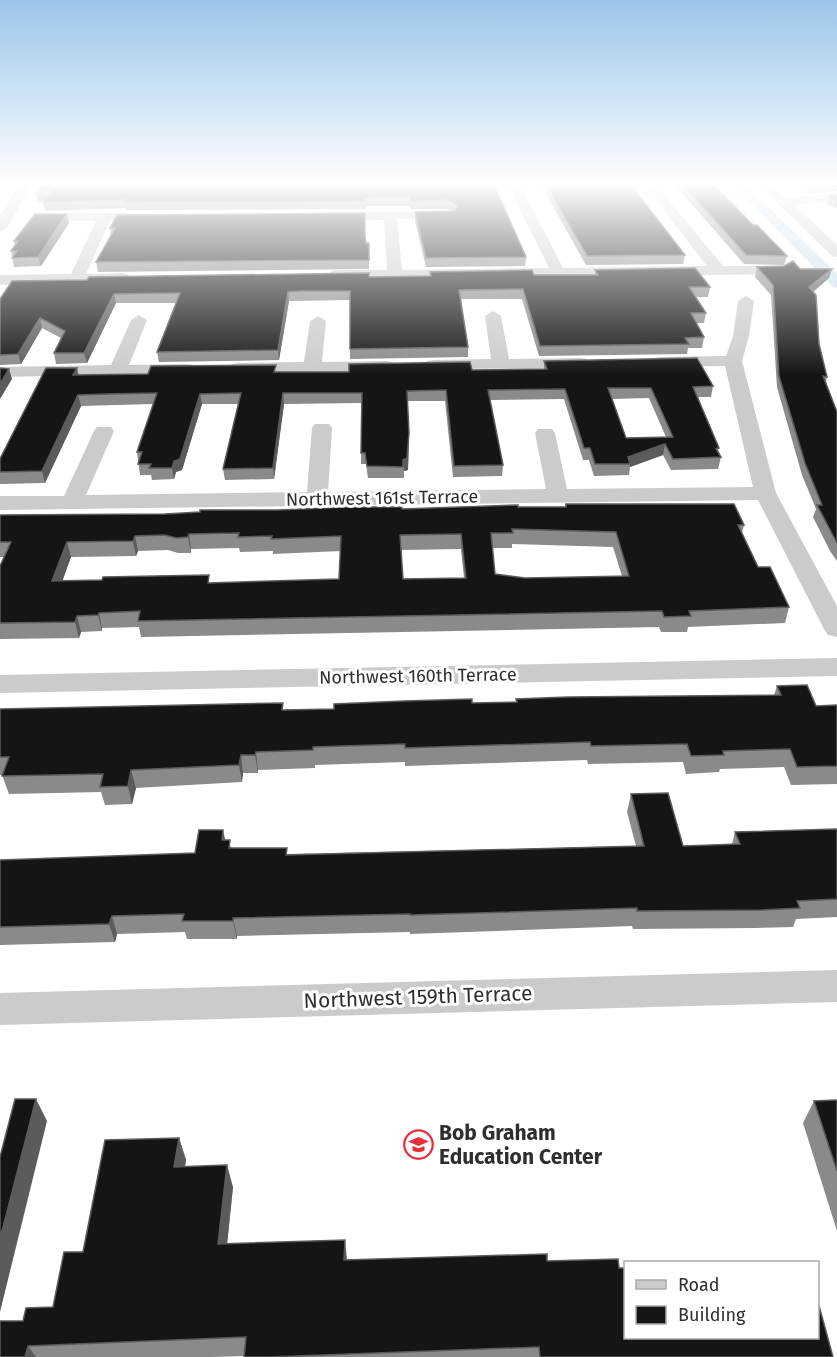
<svg xmlns="http://www.w3.org/2000/svg" width="837" height="1357" viewBox="0 0 837 1357" font-family="'Fira Sans',sans-serif">
	<style>
		.lines { fill: none; stroke-linecap: round; stroke-linejoin: round }
		.canal { fill: #c8deec; fill-rule: evenodd }
		.minor { fill: #cbcbcb; fill-rule: evenodd }
		.wall { fill: #8a8a8a; fill-rule: evenodd }
		.shaded-wall { fill: #5b5b5b }
		.building { fill: #151515; stroke: #5b5b5b; stroke-width: 1.5; fill-rule: evenodd }
		.labels { text-anchor: middle; stroke-width: 6; stroke-linejoin: round; paint-order: stroke }
		.street-label { font-size: 18px; fill: #2e2e2e; stroke: #fff }
		.near-street-label { font-size: 21px; fill: #2e2e2e; stroke: #fff }
		.near-poi-label { font-size: 21px; font-weight: bold; fill: #2e2e2e; stroke: #fff; text-anchor: start }
	</style>
	<rect width="100%" height="100%" fill="#fff"/>
	<g class="lines">
		<path class="canal" d="M733 185H746L837 274V288L832 286Z"/>
		<path class="minor" d="M19 185H31L7 228 0 232V216Z
			M508 185H520L563 268 707 266 644 185H656L723 266H782L789 270 782 274 334 280 326 275 334 270H387L384 220 324 219 322 216 324 213 329 212H453L455 215 448 219H397L402 270 549 268Z
			M759 185H772L786 198 837 193V201L794 205 837 245V257L832 256Z
			M39 213H152L159 217 152 221H110L86 274 125 273 133 278 130 281 0 285V275L71 274 96 221 34 220 32 217 34 214Z
			M746 296 754 301 749 336 742 361 776 493 837 606V637L828 635 824 629 758 500 0 510V496H64L94 431 97 427H111L114 431 86 495 307 492 312 428 315 424H329L332 428 328 492 546 489 535 433 538 429H552L555 433 567 489 753 487 725 366 661 367 655 366 652 362 655 358 661 357 726 356 733 336 738 301Z
			M493 311 501 316 509 359 581 358 587 359 590 363 587 367 581 368 427 369 424 365 427 361 433 360 491 359 485 316Z
			M139 315 147 320 129 365 188 364 194 365 197 369 194 373 0 377V367L111 365 131 320Z
			M318 316 326 321 322 362 386 361 392 362 395 366 392 370 386 371 238 373 232 372 229 368 232 364 238 363 304 362 310 321Z
			M837 658V676L0 693V675Z
			M837 970V1002L0 1025V993Z"/>
	</g>
	<path class="wall" d="M494 185 526 257 525 266 426 267 415 221V212L451 211 448 209H411L410 206H366V209L126 210 125 208 45 211 43 202 45 199 38 202 36 193Z
		M541 185H631L685 255 683 264 586 265Z
		M675 185H714L753 225 787 256 784 265 744 264Z
		M799 185H837L809 194Z
		M837 195V208L827 204 829 196Z
		M69 223 41 266 14 267 11 251 15 245 14 241Z
		M110 228 365 238 366 243H369V269L98 272 96 262 111 236Z
		M757 267 800 269H832L829 278 813 292 819 344 827 377 826 382 837 412V561L830 551 813 517 816 509 802 475 777 387 771 295 755 277Z
		M595 270 710 287 708 297H695L706 313 704 323H696L704 337 702 348H688L687 354 539 356 522 299H461L468 347V357L350 359V300L289 301 279 360 159 362 157 352 176 303H116L87 363 56 364 54 353 61 338 42 328 21 364 0 365V299L369 277 430 276V272L534 275H595Z
		M544 361 713 386 711 397H698L721 457 718 469 671 470 663 455 630 467 629 475 594 476 589 460H583L564 399 490 400 503 465 502 476 453 477 445 401H407L409 444 408 470 404 471V478H368L366 464H361L362 403 284 404 274 479 225 480 223 469 238 404H202L182 470 176 472 174 479 152 480 151 475H140L137 452 153 404 81 406 45 483 0 484V459L79 375 544 369ZM649 398 666 437 626 438 612 399Z
		M566 504 744 525 742 533 758 567 789 607 785 623 688 627 687 632H661L659 627 141 637 139 627 102 628V631L81 632 79 638 0 639V566L4 557H0V515L165 514 278 510 565 507ZM512 544 613 547 622 576 525 578 495 574 493 548H512ZM239 548 240 552 273 551V554L341 551 339 579 210 583 62 581 71 557 136 556 138 551 168 550 178 553H191V549ZM461 549 464 578 403 579 401 550Z
		M777 686 816 706 837 705V784L791 785 784 767 720 769 719 772 686 774 683 762 588 764 587 760 405 766V762L315 765V768L258 770V773H243L242 782 136 788 132 804 105 805 101 792 9 794 2 775H0V709L284 710 334 709 516 702V699L774 695Z
		M631 794 683 846 732 844 735 832 837 829V917L796 919 793 927 756 928 633 929 632 926 410 934V932L237 936V939H187L185 932 117 934 115 942 0 945V860L195 853 225 840 232 848H287V854L636 846 627 812Z
		M837 1100V1231L803 1123 814 1101Z
		M179 1138 186 1160 185 1167 233 1187 227 1244 347 1260 547 1261 619 1268 833 1357H244L245 1356 211 1357H0L23 1321 53 1307 83 1252Z"/>
	<path class="shaded-wall" d="M811 185H837V191L809 194Z
		M53 189 55 197 38 202 36 193Z
		M67 214 69 223 41 266 38 257Z
		M832 269 829 278 807 297 809 287Z
		M288 292 289 301 279 360 278 350Z
		M114 294 116 303 87 363 84 353Z
		M40 318 42 328 21 364 18 354Z
		M77 368 79 378 73 375Z
		M9 369 12 379 0 399V384Z
		M283 393 284 404 274 479 273 468Z
		M200 394 202 404 182 470 176 472 174 479 172 468 174 461Z
		M78 395 81 406 45 483 42 471Z
		M409 433 408 470 404 471 403 460Z
		M665 444 663 455 630 467V464L628 457Z
		M189 534 191 549V553L188 537Z
		M135 536 138 551 136 556 133 541Z
		M67 542 71 557 57 596 52 581Z
		M99 613 102 628V631L98 615Z
		M77 616 81 632 79 638 75 622Z
		M256 752 258 770V773L255 755Z
		M241 755 243 773 242 782 239 765Z
		M131 770 136 788 132 804 128 786Z
		M223 830 227 848 222 840Z
		M112 916 117 934 115 942 109 924Z
		M233 918 237 936V939L233 921Z
		M36 1099 47 1121 0 1312V1239Z
		M179 1138 186 1160 181 1189 174 1167Z
		M227 1165 233 1187 225 1264 218 1244Z
		M345 1240 347 1260H344Z
		M28 1346 36 1357H25Z"/>
	<path class="building" d="M42 185H494L526 257 426 258 415 212 455 211 457 206 448 200 411 201 410 197 365 198V201L124 202 126 200 43 202 53 189 36 193Z
		M546 185H631L685 255 587 256Z
		M683 185H714L753 225H757L787 256 746 255Z
		M837 195V199L829 196Z
		M365 213V236L366 243H369V260L96 262 115 228H110L117 215Z
		M35 214H67L38 257 12 258 17 251H11L18 241H14Z
		M793 261 800 269H832L809 287 816 295 819 344 827 377 823 376 837 412V543L817 505H822L805 463 779 376 773 285 757 267 784 266Z
		M695 268 710 287H689L706 313H691L704 337 685 338 689 344 540 346 523 289 459 290 468 347 350 349V291H301L288 292 278 350 157 352 180 293 114 294 84 353H54L65 331 40 318 18 354 0 355V299L12 281 87 280 89 277 369 273V277L431 276 430 272 532 270 534 275H598L595 270Z
		M697 358 713 386 693 387 719 448 716 449 721 457 673 459 665 444 628 457 630 464H595L590 448H584L565 389 488 390 503 465 454 466 446 390 407 391 409 433 407 458 403 460V467L367 466 365 453H361L362 393H283L273 468 223 469 241 393 200 394 180 459 174 461 172 468H149L151 464H138L142 452H137L157 393 107 394 78 395 42 471 0 472V459L46 368H77L73 375 148 374 151 366 276 365 274 372H349V364L470 362 472 370 547 369 544 361ZM608 388H651L673 437 626 438Z
		M0 368 9 369 0 384Z
		M566 504H734L744 525H738L758 567H770L789 607 689 611 691 616 664 617 662 611 138 621 140 611 99 613 98 615 77 616 75 622 0 623V566L11 542H0V515L165 514 200 512V510H278L347 507H402V509L518 505V507H566ZM512 529 616 532 629 576 525 578 495 574 491 533H513ZM239 533 238 537 272 536 271 539 341 536 339 579 208 583 209 575 103 577 102 580 52 581 67 542 133 541 135 536 165 535 176 538 188 537 189 534ZM461 534 466 578 403 579 400 535Z
		M807 685 816 706 837 705V766L797 767 790 749 723 751 724 755 691 756 687 744 591 746 590 742 405 748V744L313 747V750L256 752 255 755H241L239 765 131 770 128 786 100 787 103 774 2 776 9 757H0V709L283 703 282 710 334 709V704L404 701 472 699V703L517 702 516 699 568 697 781 695 777 686Z
		M668 793 683 846 740 844 735 832 837 829V899L797 901 800 908 762 910 637 911V908L410 915V914L233 918V921H182L184 914 112 916 109 924 0 927V860L195 853 199 830H223L222 840H230L229 848H287L286 855 644 846 631 794Z
		M15 1099H36L0 1239V1157Z
		M837 1100V1171L814 1101Z
		M179 1138 174 1167 227 1165 218 1244 345 1240 344 1260 547 1254V1261L618 1259 619 1268H626V1338H818V1302L833 1357H540L539 1347 269 1357H244L246 1337 28 1346 25 1357H0V1321H23L26 1308 53 1307 64 1252H83L105 1140Z
		M806 1262V1263H780Z"/>
	<linearGradient id="sky" x2="0" y2="1"><stop stop-color="#9bc5ea"/><stop offset="0.49" stop-color="#fff"/><stop offset="1" stop-color="#fff" stop-opacity="0"/></linearGradient>
	<rect width="837" height="375" fill="url(#sky)"/>
	<defs>
		<symbol id="school-ring" viewBox="-11 -11 22 22"><circle r="9.5" fill="#fff" stroke="#e72f3c" stroke-width="1.5"/><path d="M0-5L7-2L0 1L-7-2ZM-4 1L0 2.5L4 1V4Q0 6-4 4Z" fill="#e72f3c"/></symbol>
	</defs>
	<g fill-rule="evenodd">
		<use href="#school-ring" x="402" y="1128" width="33" height="33"/>
	</g>
	<g class="labels">
		<g class="street-label">
			<text transform="translate(382 498) rotate(-1)" y="6">Northwest 161st Terrace</text>
			<text transform="translate(418 676) rotate(-1)" y="6">Northwest 160th Terrace</text>
		</g>
		<g class="near-street-label">
			<text transform="translate(418 997) rotate(-2)" y="7">Northwest 159th Terrace</text>
		</g>
		<g class="near-poi-label">
			<text x="439" y="1140">Bob Graham<tspan x="439" dy="24">Education Center</tspan></text>
		</g>
	</g>
	<rect x="624" y="1261" width="195" height="78" fill="#ffffff" stroke="#ababab" stroke-width="1.5"/>
	<rect x="636" y="1280" width="30" height="9" fill="#cbcbcb" stroke="#ababab" stroke-width="1.5"/>
	<text x="678" y="1291" font-size="18" fill="#2e2e2e">Road</text>
	<rect x="636" y="1306" width="30" height="18" fill="#151515" stroke="#ababab" stroke-width="1.5"/>
	<text x="678" y="1321" font-size="18" fill="#2e2e2e">Building</text>
</svg>
